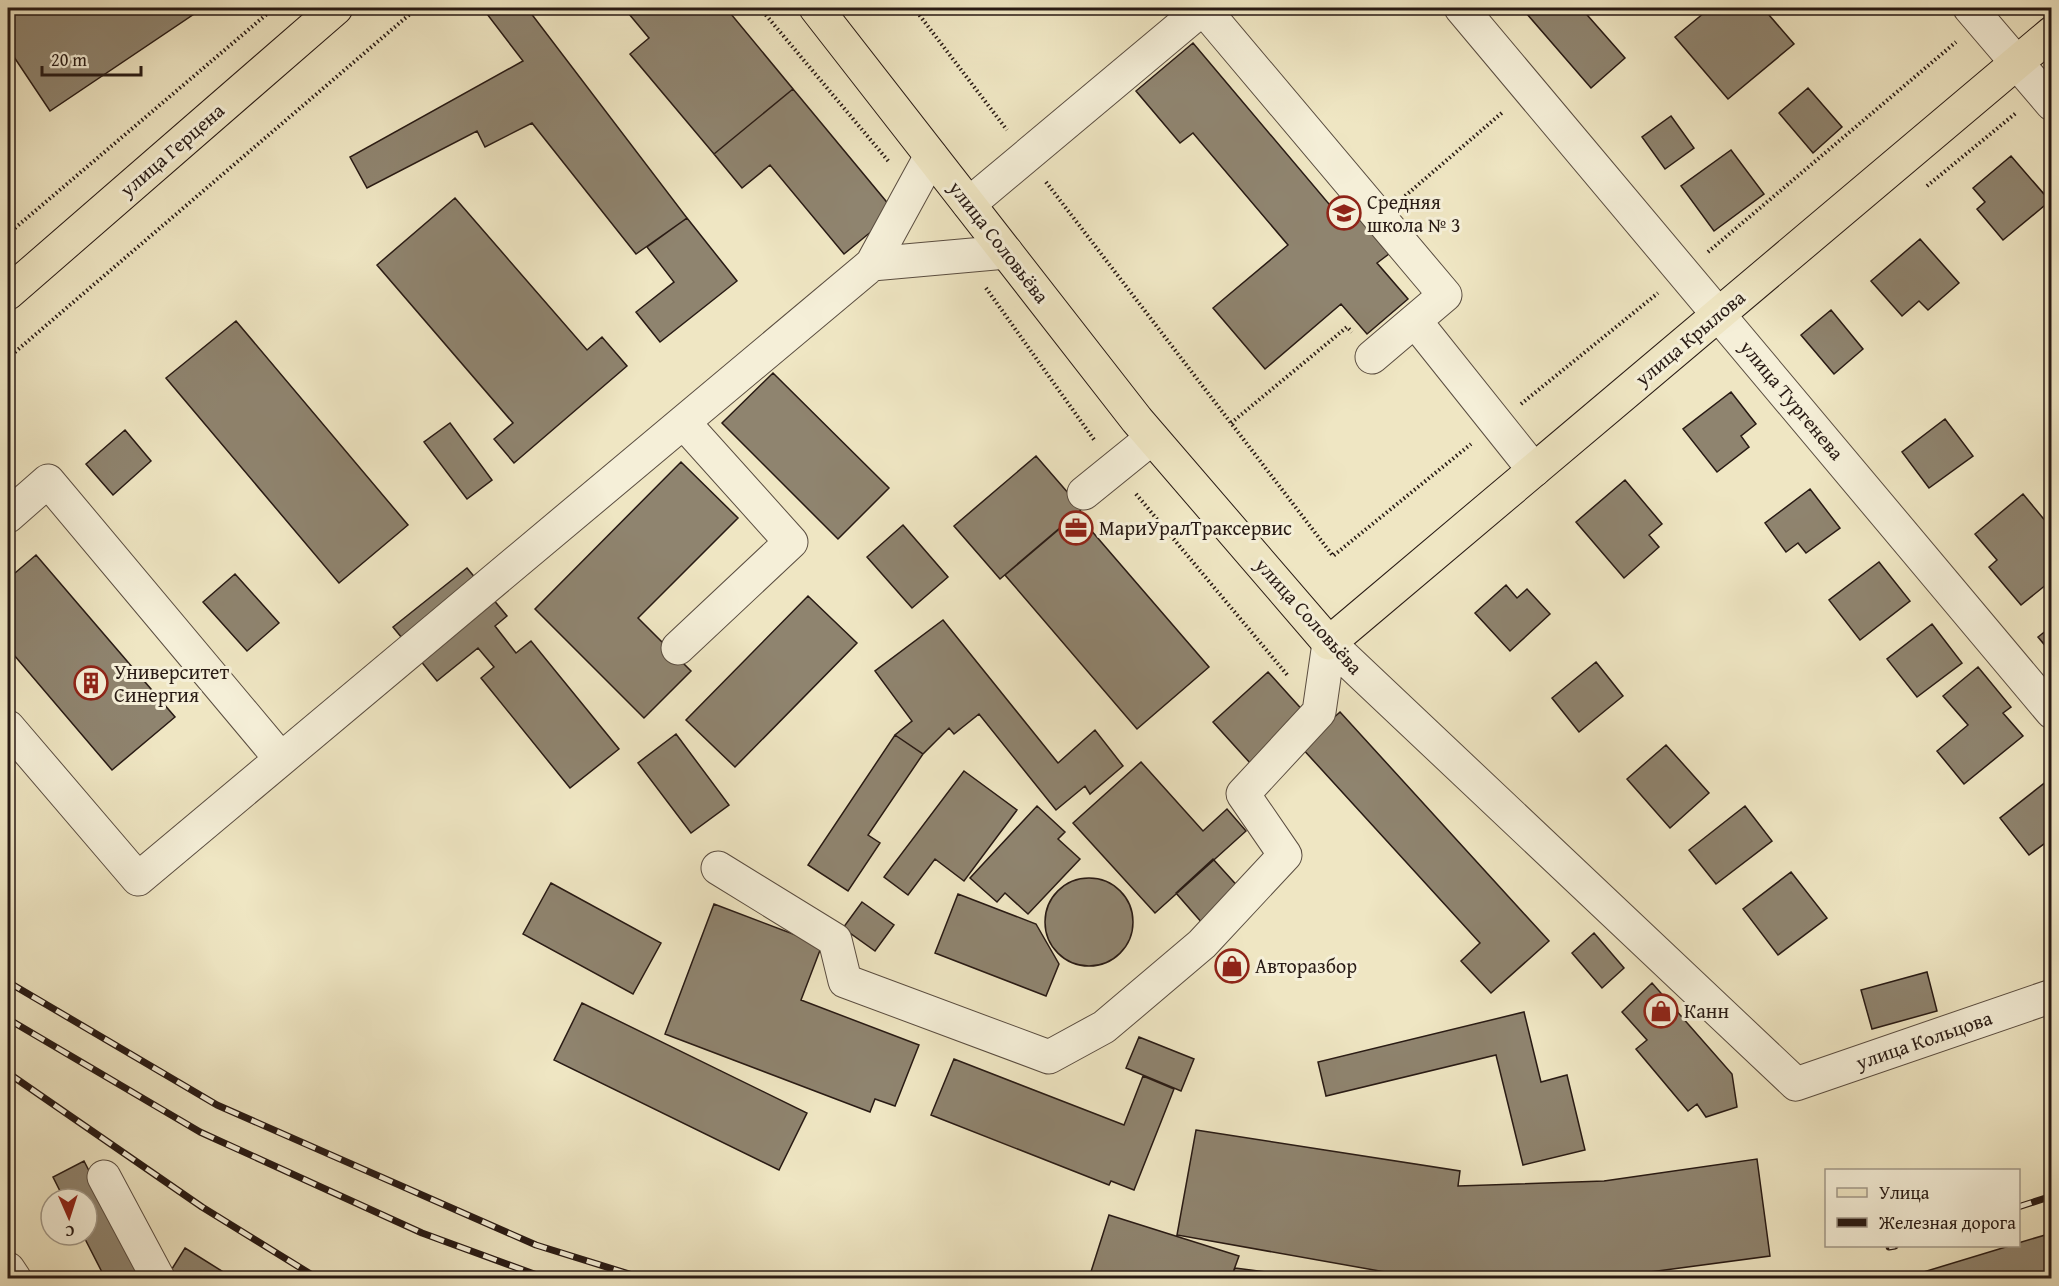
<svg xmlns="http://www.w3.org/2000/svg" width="2059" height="1286" viewBox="0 0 2059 1286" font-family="'Gentium Book Plus',serif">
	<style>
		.building { fill: #8f846f; stroke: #281a14; stroke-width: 1.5 }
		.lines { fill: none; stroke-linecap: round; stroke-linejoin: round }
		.minor-casing { stroke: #5a4d40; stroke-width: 35 }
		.major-casing { stroke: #281a14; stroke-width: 35 }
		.path { stroke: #281a14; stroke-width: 4; stroke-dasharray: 1.5 3; stroke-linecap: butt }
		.minor { stroke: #f5efd8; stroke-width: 33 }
		.major { stroke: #efe6c3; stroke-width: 33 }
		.rail-casing { stroke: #281a14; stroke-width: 7 }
		.rail { stroke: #f5efd8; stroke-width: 4.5; stroke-dasharray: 14; stroke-linecap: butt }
		.labels { text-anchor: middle; stroke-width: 6; stroke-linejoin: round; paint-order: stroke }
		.street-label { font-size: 20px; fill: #281a14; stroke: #f5efd8 }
		.poi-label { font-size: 20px; fill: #281a14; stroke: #f5efd8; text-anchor: start }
	</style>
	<rect width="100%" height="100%" fill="#efe6c3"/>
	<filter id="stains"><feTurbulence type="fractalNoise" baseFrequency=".00333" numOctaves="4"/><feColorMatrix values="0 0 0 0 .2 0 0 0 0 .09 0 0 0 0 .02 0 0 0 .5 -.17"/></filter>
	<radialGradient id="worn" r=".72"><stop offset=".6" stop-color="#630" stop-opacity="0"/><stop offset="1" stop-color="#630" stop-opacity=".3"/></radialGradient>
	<path class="building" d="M8 8H203L50 111 8 48Z
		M496 8H527L687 218 636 254 532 123 485 147 477 131 367 188 350 157 523 61 487 14Z
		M624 8H726L793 89 714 154 630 54 649 38Z
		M1535 8H1581L1625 58 1591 88 1527 14Z
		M1710 8H1763L1794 44 1728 99 1675 37Z
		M1193 43 1334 210 1344 201 1389 254 1377 263 1408 299 1367 334 1341 304 1265 369 1213 308 1288 245 1193 133 1180 143 1136 91Z
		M1808 88 1842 127 1813 153 1779 113Z
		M793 89 895 212 844 254 770 165 742 188 714 154Z
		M1671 116 1694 148 1665 169 1642 137Z
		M1731 150 1764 194 1714 231 1681 186Z
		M2011 156 2050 201 2003 240 1977 209 1985 202 1973 188Z
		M455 198 587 350 602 337 627 366 514 463 494 439 513 423 377 265Z
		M687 218 737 281 660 342 636 312 674 282 647 247Z
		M1920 239 1959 283 1928 310 1919 301 1902 316 1871 281Z
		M1831 310 1863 349 1834 374 1801 335Z
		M236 321 408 525 339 583 166 378Z
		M773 373 889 488 838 539 722 423Z
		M1731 392 1756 424 1741 436 1749 447 1717 472 1683 429Z
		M1945 419 1973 456 1929 488 1902 452Z
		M450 423 492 480 467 499 424 442Z
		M125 430 151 461 113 495 86 464Z
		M1036 456 1082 509 1000 579 954 526Z
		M681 462 738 518 638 618 691 671 644 718 535 609Z
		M1625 480 1662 524 1649 535 1659 547 1624 578 1576 522Z
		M1810 489 1840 528 1806 553 1798 543 1786 552 1765 523Z
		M2023 494 2052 529V580L2021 605 1989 567 1997 560 1975 534Z
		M1077 514 1209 667 1137 729 1005 575Z
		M903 525 948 577 912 608 867 557Z
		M36 555 175 717 112 770 8 648V579Z
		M1879 562 1910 601 1860 640 1829 600Z
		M467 568 507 616 495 626 516 653 531 641 619 749 570 788 481 678 494 667 478 648 437 681 393 627Z
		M235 574 279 623 247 651 203 602Z
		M1506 585 1517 598 1527 589 1550 614 1510 651 1475 613Z
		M808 596 857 643 735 767 686 720Z
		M943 620 1058 763 1095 730 1123 766 1090 794 1085 786 1056 810 979 714 954 734 949 728 923 754 895 735 912 721 875 671Z
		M1932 624 1962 663 1917 697 1887 659Z
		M2052 626V654L2038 637Z
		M1596 662 1623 696 1579 732 1552 698Z
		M1978 667 2011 707 2003 713 2023 736 1964 784 1937 751 1968 725 1943 696Z
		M1268 672 1306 714 1251 764 1213 722Z
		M1340 712 1549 941 1491 993 1461 961 1480 943 1301 747Z
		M676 734 729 805 691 833 638 763Z
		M895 735 923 754 868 835 880 843 848 891 808 865Z
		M1666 745 1709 793 1670 828 1627 779Z
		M1141 762 1203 831 1227 809 1246 831 1155 913 1073 823Z
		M964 771 1017 810 964 881 935 859 908 895 884 877Z
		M2052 777V838L2029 855 2000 818Z
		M1037 806 1065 832 1058 839 1080 859 1028 914 1005 893 997 902 970 878Z
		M1745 806 1772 841 1716 884 1689 850Z
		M1213 859 1241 890 1203 924 1176 893Z
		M1791 872 1827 918 1778 955 1743 909Z
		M1045 922a44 44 0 1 1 88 0a44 44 0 1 1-88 0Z
		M551 883 661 943 633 994 523 934Z
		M958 894 1036 924 1059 964 1046 996 935 953Z
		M862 902 894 925 875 951 843 928Z
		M714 904 822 945 801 1000 919 1045 895 1106 875 1099 870 1112 665 1034Z
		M1594 933 1624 968 1602 988 1572 953Z
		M1927 972 1937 1011 1872 1029 1861 990Z
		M1652 983 1732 1074 1737 1107 1706 1117 1697 1104 1688 1111 1636 1049 1647 1040 1622 1012Z
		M582 1003 807 1113 779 1170 554 1060Z
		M1524 1012 1541 1082 1567 1075 1585 1150 1523 1165 1496 1055 1326 1096 1318 1062Z
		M1139 1037 1194 1059 1181 1091 1126 1068Z
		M954 1059 1124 1125 1143 1076 1174 1089 1134 1190 1111 1181 1109 1185 931 1115Z
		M1196 1130 1460 1171 1458 1186 1604 1181 1757 1159 1770 1256 1650 1272 1419 1278 1177 1235Z
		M84 1161 144 1278H105L83 1235H87V1199H64L53 1177Z
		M1109 1215 1239 1256 1231 1278H1089Z
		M2052 1233V1269L2022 1278H1907V1277L2009 1246H2018V1243Z
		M185 1248 233 1278H180L170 1272Z
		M1235 1268 1314 1278H1231Z"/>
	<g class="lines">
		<defs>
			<path id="minor" d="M1461 8 2052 712
				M1970 8 2052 104
				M969 204 1203 8 1445 295 1372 357
				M872 264 1006 252
				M1415 321 1534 470
				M1084 493 1152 438
				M8 516 48 481 281 759
				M1329 643 1796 1084 2052 996
				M678 648 791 542 684 423
				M8 727 138 879 872 264 931 156
				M718 868 835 940 845 981 1049 1057 1104 1027 1202 944 1285 855 1243 794 1319 712 1329 643
				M104 1177 158 1278
				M8 1269 14 1278"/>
			<path id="major" d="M816 8 1137 420 1329 643 2052 33
				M8 293 336 8"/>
		</defs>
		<use href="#minor" class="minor-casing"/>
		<use href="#major" class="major-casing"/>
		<path class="path" d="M760 8 890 163
			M914 8 1007 130
			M1046 182 1333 556 1471 444
			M1927 186 2016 113
			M1405 196 1504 111
			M8 234 274 8
			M1708 252 1956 42
			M986 288 1095 441
			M8 358 417 8
			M1521 404 1658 293
			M1231 423 1347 327 1352 332
			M1136 494 1289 677"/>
		<use href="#minor" class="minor"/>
		<use href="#major" class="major"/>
		<defs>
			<path id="rail" d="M8 982 217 1105 536 1245 642 1278
				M8 1019 200 1132 422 1233 545 1278
				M8 1073 202 1207 317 1278
				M2018 1207 2052 1196
				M1889 1247 1895 1246"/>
		</defs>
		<use href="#rail" class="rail-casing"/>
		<use href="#rail" class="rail"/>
	</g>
	<defs>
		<symbol id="school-ring" viewBox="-11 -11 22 22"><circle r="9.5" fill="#f5efd8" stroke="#8f2418" stroke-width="1.5"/><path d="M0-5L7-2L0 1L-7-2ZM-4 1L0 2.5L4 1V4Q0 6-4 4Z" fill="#8f2418"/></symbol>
		<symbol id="office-ring" viewBox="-11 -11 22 22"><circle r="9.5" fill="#f5efd8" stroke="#8f2418" stroke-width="1.5"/><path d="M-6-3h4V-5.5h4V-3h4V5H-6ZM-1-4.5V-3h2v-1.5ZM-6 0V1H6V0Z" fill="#8f2418"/></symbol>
		<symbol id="building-ring" viewBox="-11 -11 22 22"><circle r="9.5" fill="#f5efd8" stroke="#8f2418" stroke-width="1.5"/><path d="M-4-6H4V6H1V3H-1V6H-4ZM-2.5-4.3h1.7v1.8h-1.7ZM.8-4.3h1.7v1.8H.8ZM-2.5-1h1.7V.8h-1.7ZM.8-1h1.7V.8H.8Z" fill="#8f2418"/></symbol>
		<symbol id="shop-ring" viewBox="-11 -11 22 22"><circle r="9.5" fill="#f5efd8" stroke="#8f2418" stroke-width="1.5"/><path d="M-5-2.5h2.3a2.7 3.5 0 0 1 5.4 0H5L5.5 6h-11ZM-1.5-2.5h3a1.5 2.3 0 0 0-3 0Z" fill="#8f2418"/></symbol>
	</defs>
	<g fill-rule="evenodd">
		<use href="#school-ring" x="1325" y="194" width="38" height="38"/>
		<use href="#office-ring" x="1057" y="509" width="38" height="38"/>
		<use href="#building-ring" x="72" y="664" width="38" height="38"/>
		<use href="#shop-ring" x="1213" y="947" width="38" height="38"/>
		<use href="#shop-ring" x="1642" y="992" width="38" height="38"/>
	</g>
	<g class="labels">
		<g class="street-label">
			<text transform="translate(172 150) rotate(-41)" y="7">улица Герцена</text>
			<text transform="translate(999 242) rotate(52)" y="7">улица Соловьёва</text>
			<text transform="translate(1690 338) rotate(-40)" y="7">улица Крылова</text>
			<text transform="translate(1792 400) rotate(50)" y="7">улица Тургенева</text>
			<text transform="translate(1309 616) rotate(48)" y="7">улица Соловьёва</text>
			<text transform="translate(1924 1040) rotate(-19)" y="7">улица Кольцова</text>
		</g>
		<g class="poi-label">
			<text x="1367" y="209">Средняя<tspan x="1367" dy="23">школа № 3</tspan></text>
			<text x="1099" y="535">МариУралТраксервис</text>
			<text x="114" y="679">Университет<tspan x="114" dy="23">Синергия</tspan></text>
			<text x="1255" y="973">Авторазбор</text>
			<text x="1684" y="1018">Канн</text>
		</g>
	</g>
	<rect width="2059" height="1286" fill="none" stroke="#efe6c3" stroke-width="30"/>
	<rect x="9" y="9" width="2041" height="1268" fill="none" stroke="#281a14" stroke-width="3"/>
	<rect x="15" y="15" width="2029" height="1256" fill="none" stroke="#281a14" stroke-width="1.5"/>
	<rect x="1825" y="1169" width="195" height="78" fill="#f5efd8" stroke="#a39a8a" stroke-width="1.5"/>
	<rect x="1837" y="1188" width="30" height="9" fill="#efe6c3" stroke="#a39a8a" stroke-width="1.5"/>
	<text x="1879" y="1199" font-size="18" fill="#281a14">Улица</text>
	<rect x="1837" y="1218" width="30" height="9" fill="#281a14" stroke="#a39a8a" stroke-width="1.5"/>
	<text x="1879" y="1229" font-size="18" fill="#281a14">Железная дорога</text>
	<g transform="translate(69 1217) rotate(177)"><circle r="28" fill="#f5efd8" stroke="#a39a8a" stroke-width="1.5"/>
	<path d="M0-4.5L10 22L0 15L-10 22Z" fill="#8f2418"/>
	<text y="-9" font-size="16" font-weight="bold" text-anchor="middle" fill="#281a14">С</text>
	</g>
	<path d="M42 66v9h99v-9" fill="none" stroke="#281a14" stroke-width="3"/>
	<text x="51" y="66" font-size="18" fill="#281a14" stroke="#f5efd8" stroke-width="4.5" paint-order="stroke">20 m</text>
	<rect width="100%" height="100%" filter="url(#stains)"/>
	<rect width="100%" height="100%" fill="url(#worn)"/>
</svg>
